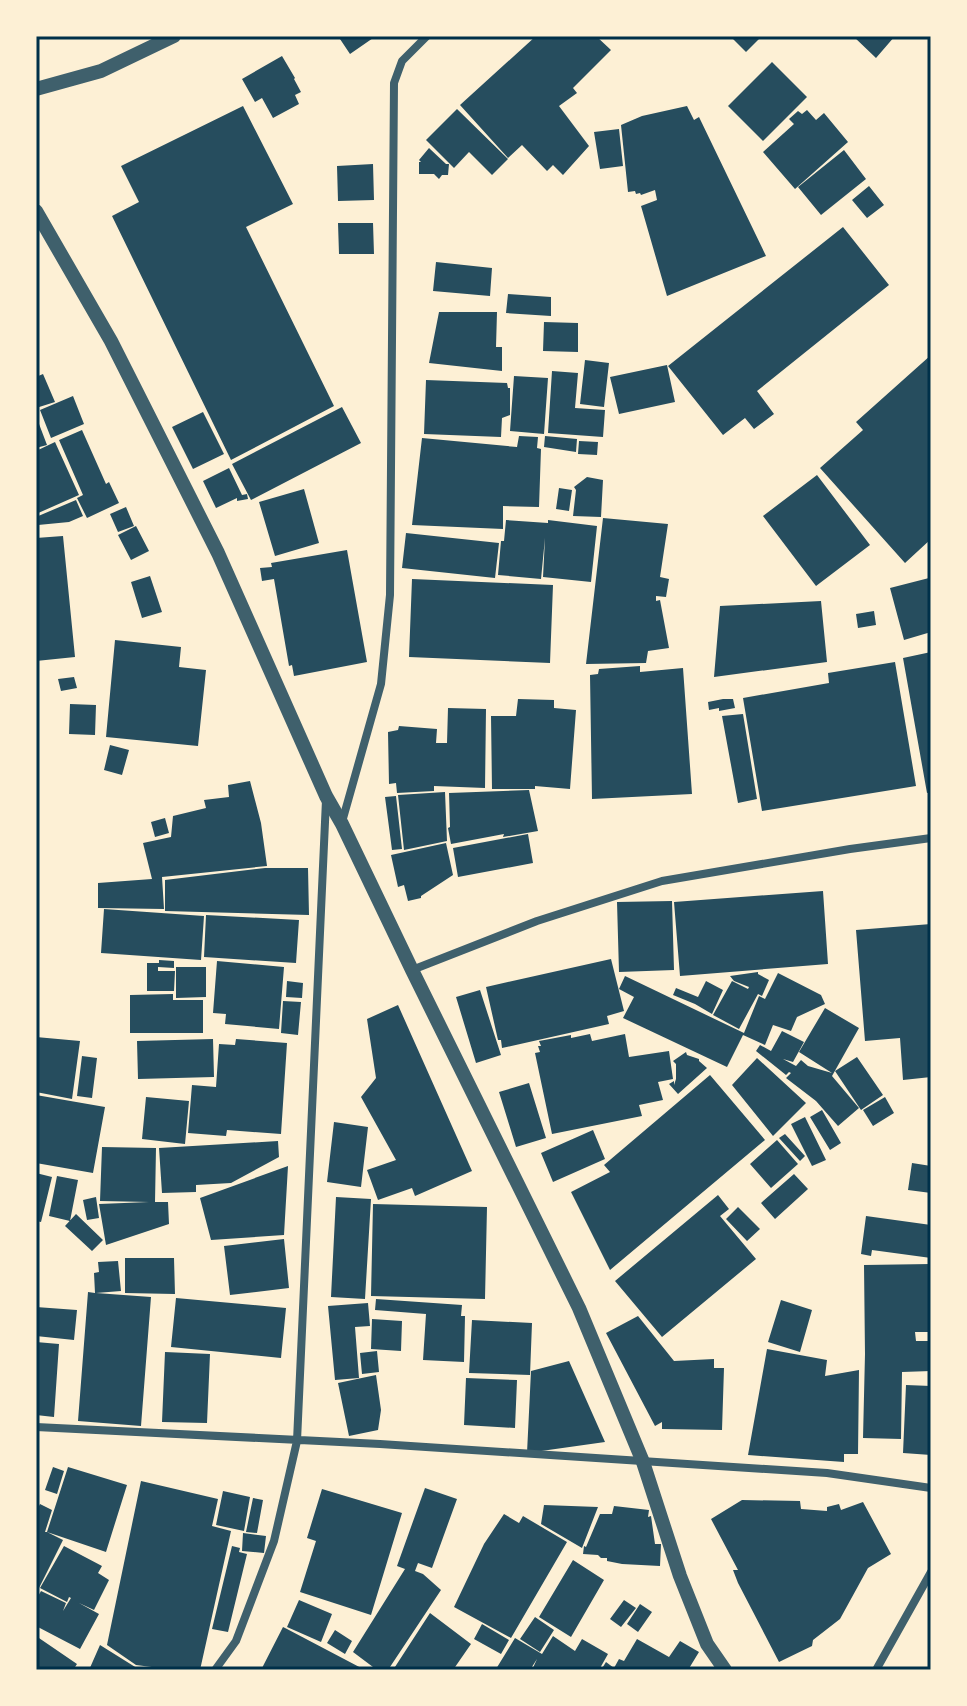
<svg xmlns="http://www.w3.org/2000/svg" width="967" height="1706" viewBox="0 0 967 1706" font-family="'Nunito Sans',sans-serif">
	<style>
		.building { fill: #264d5e }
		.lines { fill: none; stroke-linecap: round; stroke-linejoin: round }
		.minor { stroke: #3f606c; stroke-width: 8 }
		.tertiary { stroke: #3f606c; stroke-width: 14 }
		.neatline { fill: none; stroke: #003049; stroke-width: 3 }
	</style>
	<rect width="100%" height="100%" fill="#fdf0d5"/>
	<path class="building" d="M338 36H376L350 54Z
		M536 36H596L611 50 573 88 577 93 559 106 589 146 563 175 553 165 547 171 522 145 508 158 460 105Z
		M730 36H762L746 52Z
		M853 36H895L876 58Z
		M282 56 295 78 294 79 301 92 295 95 299 104 273 118 262 98 255 102 242 79Z
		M772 62 807 97 763 141 728 106Z
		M243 106 293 204 246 227 334 406 231 460 112 216 139 202 121 166Z
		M687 106 694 120 699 117 766 256 667 296 641 206 657 200 655 190 641 195 640 193 636 194 635 191 628 192 621 125 642 116Z
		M457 109 508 159 492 175 469 152 454 168 426 140Z
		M807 110 816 120 824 113 848 142 795 189 763 152 794 124 789 119 798 111 802 114Z
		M619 129 623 166 600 169 594 132Z
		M429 148 446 164H449L448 175H442L439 179 434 174H419V162H421L419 160Z
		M844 150 866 179 821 215 798 187Z
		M373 164 374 200 338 201 337 166Z
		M869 186 884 205 867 218 852 200Z
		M338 223H373L374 254H339Z
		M843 227 889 285 757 391 774 414 754 429 745 418 723 435 668 366Z
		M436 262 492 268 490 296 433 291Z
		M508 294 551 297V316L506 313Z
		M439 312H497L496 347H502V371L429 363Z
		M544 322 578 323V352L543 351Z
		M931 355V539L905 563 820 468 863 430 856 422Z
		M585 360 609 363 604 407 580 404Z
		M667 365 675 402 619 414 610 377Z
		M552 371 578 373 575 408 605 410 603 437 548 433Z
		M43 374 55 402 36 408V377Z
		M514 376 548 378 544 434 510 431Z
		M426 380 507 383 508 388H510V415L502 418 501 437 424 434Z
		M73 396 84 424 51 438 40 410Z
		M342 407 361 443 251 500 232 464Z
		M203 412 224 454 193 469 172 427Z
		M36 416 47 445 36 448Z
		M82 430 106 484 109 482 119 503 87 518 77 498 83 495 59 440Z
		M519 436 538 437 537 448 541 449 539 507 503 506V529L412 525 422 438 517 447Z
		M545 436 577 439 576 452 544 447Z
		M579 441 598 442 597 455 578 454Z
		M55 442 79 495 36 514V451Z
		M229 468 242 495 247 494 248 499 237 501V498L216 508 203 481Z
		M817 475 870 545 816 586 763 516Z
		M587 477 603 480 601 517 573 516 576 490 574 487Z
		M559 488 572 490 569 511 556 509Z
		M304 489 319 543 275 556 259 502Z
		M76 500 83 516 69 522 38 525 36 517Z
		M126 507 134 526 118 532 110 514Z
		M603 518 668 524 660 577 669 579 666 597 656 596V601L660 600 669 648 648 651 646 663 586 664Z
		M506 520 548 523V520L597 526 591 582 543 577 545 538 541 579 498 575 501 541H504Z
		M136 526 149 551 131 560 118 535Z
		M406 533 499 543 495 578 402 568Z
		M63 536 75 657 36 661V538Z
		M347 550 367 662 294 676 292 665 289 666 274 579 262 581 260 568 272 567 271 563Z
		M150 576 162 612 142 618 131 582Z
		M929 578 931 586V632L904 640 890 588Z
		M412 579 553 585 550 663 409 657Z
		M821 601 827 662 714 677 720 606Z
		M874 611 876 625 858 628 856 614Z
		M115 640 181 647 179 667 206 670 198 746 106 737Z
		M931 652V792L927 793 903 658Z
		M895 662 916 786 762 811 743 698 829 683 828 673Z
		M640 666V672L683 668 692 794 592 799 590 675 598 674 599 669Z
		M74 677 77 688 61 691 58 679Z
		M518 699 554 700V708L576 710 570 789 535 786V789H492L491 716H516Z
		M723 699H733L735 708 719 711V708L709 710 708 702Z
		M70 704 96 705 95 735 69 734Z
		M448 708 486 709 485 788 434 786V791L397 793 396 783 389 784 388 732 398 730 399 726 437 729 436 743H447Z
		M743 714 757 799 738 803 722 716Z
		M110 745 129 750 122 775 104 770Z
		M250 781 261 823 267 866 162 877 164 909 98 908V883L152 879 143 843 171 837 173 816 206 808 204 800 229 797 228 785Z
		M529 790 538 831 503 837 504 834 451 844 448 828 450 827 449 793Z
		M445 792 447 841 404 850 398 795Z
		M396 796 402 849 392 850 385 797Z
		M165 818 169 833 155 837 151 822Z
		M528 834 533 863 458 877 453 848Z
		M446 843 453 875 421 896V898L408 901 404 885 398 887 391 855Z
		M265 868H308L309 915 165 911V880Z
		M823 891 828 964 680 976 674 902Z
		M672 901 674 970 619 972 617 902Z
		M104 909 204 916 201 960 101 953Z
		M206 915 299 920 296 963 204 957Z
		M931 924V1077L903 1080 900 1038 865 1041 856 930Z
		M611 959 624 1011 607 1016 609 1024 502 1048 501 1040H498L486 987Z
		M159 960 174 961V968L158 967V971H175L174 991H147V963H159Z
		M217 961 284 967 279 1029 225 1024 226 1014 213 1013Z
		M176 967H206V997L176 998Z
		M758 972V974L769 980 762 996 758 994 739 1029 713 1015 732 981 748 989 749 987 734 981 730 976Z
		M778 973 821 995 825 1004 797 1017 791 1031 773 1025 765 1045 743 1035 727 1067 623 1018 634 997 619 989 625 976 744 1033 759 996 765 999Z
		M287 981 303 983 302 998 286 997Z
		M706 981 723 990 712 1014 695 1004 673 995 676 988 698 997Z
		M480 990 501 1055 476 1063 456 997Z
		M173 994V1000H203V1033H130V995Z
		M283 1001 301 1002 298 1035 281 1033Z
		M398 1005 472 1171 415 1196 412 1188 378 1200 367 1170 396 1160 361 1097 376 1078 367 1019Z
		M825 1008 859 1028 832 1076 859 1108 838 1126 816 1101 786 1078 791 1073 789 1072 786 1075 756 1051 760 1045 771 1051 782 1031 804 1042 793 1062 783 1059 796 1066 801 1060 808 1066 832 1073 799 1052Z
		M590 1034 592 1041 625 1034 629 1057 669 1051 673 1079 658 1082 663 1100 639 1105 642 1116 552 1134 535 1053 540 1052 538 1046H541L539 1041 571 1035V1038Z
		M36 1037 80 1041 72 1099 36 1092Z
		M213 1039 214 1077 138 1079 137 1041Z
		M236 1039 287 1043 281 1134 227 1130 226 1136 188 1133 192 1085 216 1087 219 1044 235 1045Z
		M686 1052 687 1055 699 1059V1061L707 1068 678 1094 669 1084 674 1081V1085L676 1079V1064L673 1061Z
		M82 1056 97 1058 92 1098 77 1096Z
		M857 1057 883 1095 861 1110 835 1071Z
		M757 1058 806 1103 773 1136 732 1085Z
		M710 1075 765 1140 610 1270 571 1192 610 1172 604 1165Z
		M529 1083 546 1138 516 1147 499 1092Z
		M36 1095 105 1107 93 1173 36 1163Z
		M146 1097 189 1101 185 1144 142 1139Z
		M885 1097 894 1113 873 1126 863 1110Z
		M822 1110 841 1143 830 1150 810 1117Z
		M805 1117 826 1160 812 1166 791 1124Z
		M334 1122 368 1127 361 1187 327 1182Z
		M593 1130 605 1159 553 1182 541 1153Z
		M785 1134 805 1156 800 1161 779 1138Z
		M777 1140 798 1164 771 1188 750 1164Z
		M278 1141 279 1157 231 1183 196 1185V1192L162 1193 159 1148Z
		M102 1147 156 1148 155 1202H168L169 1224 106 1245 99 1204 149 1202 100 1201Z
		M912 1163 931 1166V1193L908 1190Z
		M288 1166 284 1235 211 1240 200 1198Z
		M36 1173 52 1177 41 1222 36 1221Z
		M794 1174 808 1189 775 1219 761 1203Z
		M57 1176 78 1180 70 1221 49 1216Z
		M718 1195 729 1209 720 1216 756 1259 662 1337 615 1281Z
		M96 1197 99 1218 87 1220 83 1200Z
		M336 1197 371 1199 365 1299 331 1297Z
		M373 1204 487 1207 485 1299 371 1296Z
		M738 1207 760 1229 747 1241 726 1219Z
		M76 1214 103 1240 92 1251 65 1226Z
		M866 1216 931 1225V1258L872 1250 871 1256 861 1254Z
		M284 1239 289 1288 230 1295 224 1246Z
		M125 1258H174L175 1294 125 1293Z
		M118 1261 121 1291 96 1293 151 1297 141 1426 78 1421 88 1292 95 1293 94 1273 99 1272 98 1262Z
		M931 1264V1332H915L916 1341H931V1371L902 1372 901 1439 863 1438 865 1354 864 1265Z
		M176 1298 286 1308 281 1358 171 1347Z
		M376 1299 462 1305 461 1316H465L464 1362 423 1360 426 1314 375 1310Z
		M781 1300 812 1310 800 1352 768 1342Z
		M368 1303 370 1326 355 1327 359 1378 335 1380 328 1306Z
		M36 1307 77 1310 74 1340 36 1336Z
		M638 1316 674 1361 714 1359V1368H724L722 1430 662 1429V1422L655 1426 606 1333Z
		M372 1319 402 1321 401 1351 371 1349Z
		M472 1320 532 1323 530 1375 469 1373Z
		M36 1342 59 1344 54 1417 36 1415Z
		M767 1349 827 1360 825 1376 859 1370 858 1454H844V1462L748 1455Z
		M377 1351 379 1372 362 1374 360 1353Z
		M165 1352 210 1354 207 1423 162 1422Z
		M569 1361 605 1442 527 1453 531 1371Z
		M376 1375 381 1410 378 1430 349 1436 338 1383Z
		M466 1378 517 1380 515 1428 464 1425Z
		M906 1385 931 1386V1455L903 1453Z
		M53 1467 64 1471 57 1494 45 1490Z
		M68 1467 127 1485 106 1552 47 1532 63 1540 36 1594V1512L40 1504 52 1510 45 1532H47Z
		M141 1481 218 1499 212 1526 231 1531 200 1670H175L136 1665 107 1645Z
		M425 1488 457 1499 432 1568 418 1563 415 1571 423 1574 441 1590 388 1670H377L353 1652 405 1569 397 1566Z
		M322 1489 402 1513 371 1615 300 1592 316 1541 307 1538Z
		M223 1491 250 1497 244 1531 216 1525Z
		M253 1498 263 1500 257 1533 246 1532Z
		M742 1500 800 1501 801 1509 827 1511V1507L839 1504 841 1510 863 1502 891 1554 868 1568 840 1619 813 1640 812 1646 779 1662 738 1583 733 1570H738L711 1519Z
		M544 1505 598 1507 582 1548 541 1524Z
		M614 1506 649 1510 648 1517 651 1516 655 1544H661L660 1566 622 1564 607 1561V1558H601L598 1555 583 1554 584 1546 586 1547 600 1514H612Z
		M504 1514 519 1523 523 1516 567 1542 511 1638 454 1607 484 1544Z
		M243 1533 266 1536 264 1553 242 1551Z
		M64 1546 102 1566 98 1573 109 1580 94 1610 79 1603 99 1614 80 1649 36 1626V1600L41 1591 66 1603 63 1611 71 1598 69 1597 67 1602 40 1588Z
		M232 1546 240 1548 239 1552 247 1554 228 1632 212 1629Z
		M573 1560 604 1580 571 1637 539 1617Z
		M299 1600 332 1614 321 1642 287 1627Z
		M624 1600 636 1608 621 1627 610 1619Z
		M640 1604 652 1612 638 1632 627 1624Z
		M430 1613 471 1644 453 1670H393Z
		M535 1617 554 1630 540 1652 520 1639Z
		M482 1624 509 1640 501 1654 474 1639Z
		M283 1627 287 1629 365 1670H261Z
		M335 1630 352 1641 345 1654 327 1643Z
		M36 1636 77 1664 73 1670H36Z
		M553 1636 575 1651 582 1639 608 1654 599 1670H532L537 1659 530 1670 496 1669 515 1638 542 1654Z
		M637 1639 669 1657 680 1641 699 1652 688 1670H601L606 1662 614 1668 619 1659 624 1661Z
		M100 1645 140 1670H89Z"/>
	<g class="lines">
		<path class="minor" d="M342 822 381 684 390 595 394 83 402 61 427 36
			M412 970 537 921 662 881 850 849 931 838
			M36 1427 380 1444 827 1473 931 1488
			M215 1670 236 1641 274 1541 297 1441 326 800
			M876 1670 931 1572"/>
		<path class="tertiary" d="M36 89 101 71 174 36
			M36 211 111 341 218 553 326 796 342 824 412 970 579 1308 643 1462 680 1576 707 1644 725 1670"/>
	</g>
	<rect width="967" height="1706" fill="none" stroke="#fdf0d5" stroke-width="76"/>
	<rect x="38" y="38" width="891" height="1630" class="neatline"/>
</svg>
